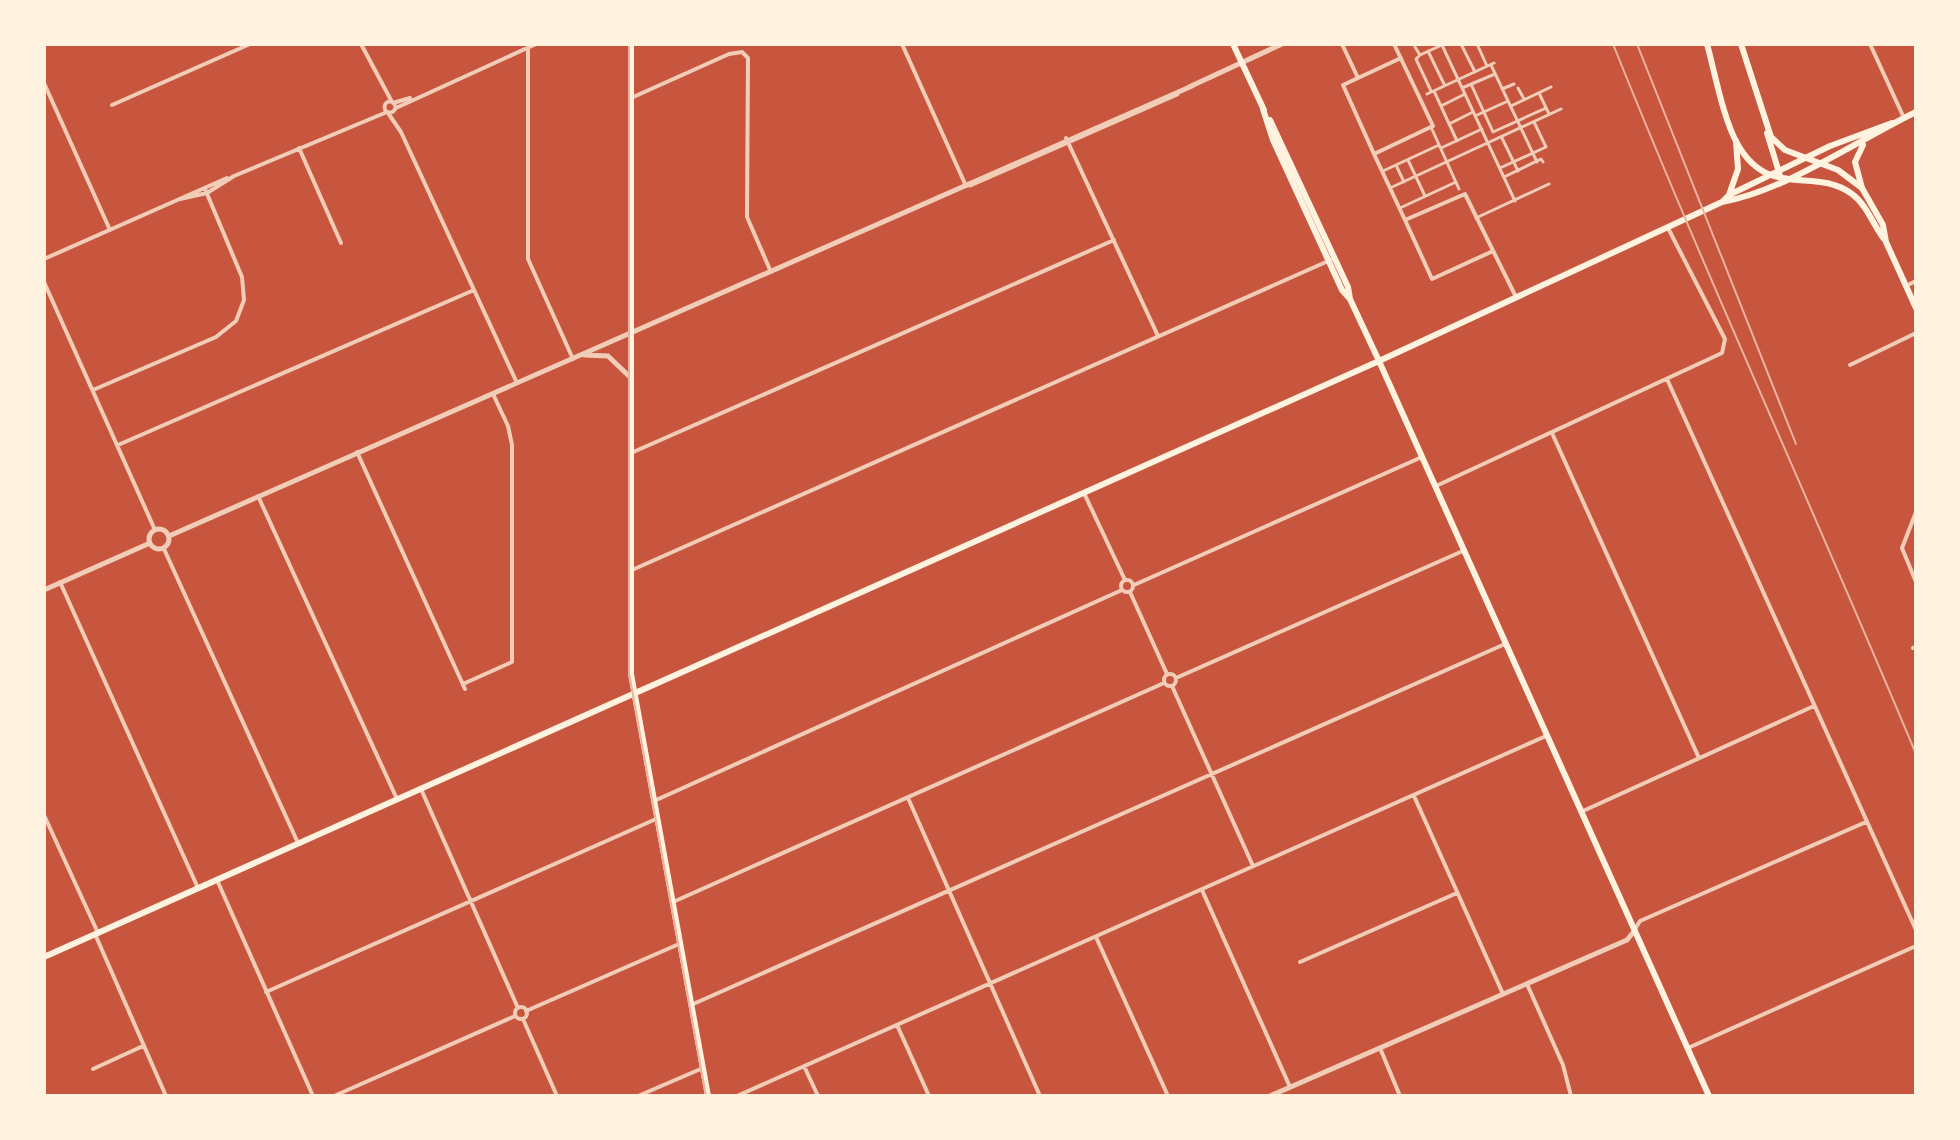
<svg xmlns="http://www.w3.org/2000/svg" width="1960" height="1140" viewBox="0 0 1960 1140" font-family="'Roboto Condensed',sans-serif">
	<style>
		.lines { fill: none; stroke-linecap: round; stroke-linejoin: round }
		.pedestrian { stroke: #f1ccb7; stroke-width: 3 }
		.minor { stroke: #f1ccb7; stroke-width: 4 }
		.tertiary { stroke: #f1ccb7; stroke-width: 5 }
		.secondary { stroke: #fff3e0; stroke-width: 6 }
		.primary { stroke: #fff3e0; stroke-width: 6 }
		.tram { stroke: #e9b49f; stroke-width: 2 }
		.rail { stroke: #e9b49f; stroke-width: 2 }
	</style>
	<rect width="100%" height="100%" fill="#c8553d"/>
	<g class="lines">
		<path class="pedestrian" d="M1461 44 1475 72
			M1477 44 1487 66
			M1442 45 1515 201
			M1415 47 1420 55 1444 44
			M1428 51 1444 84
			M1420 55 1416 59 1431 91
			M1491 65 1537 162
			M1471 84 1493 132 1546 108
			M1462 88 1495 74
			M1518 88 1524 99
			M1502 89 1514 84
			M1434 91 1457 141
			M1539 93 1549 114
			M1427 94 1494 63
			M1441 106 1465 94
			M1511 106 1551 87
			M1475 116 1508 101
			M1449 124 1473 112
			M1431 127 1459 189
			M1502 138 1518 171
			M1441 148 1482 129
			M1408 160 1425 196
			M1396 165 1404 182
			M1500 168 1546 147 1534 122
			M1383 171 1439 145
			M1504 177 1541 159 1543 162
			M1390 188 1561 109
			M1400 208 1456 182
			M1476 218 1549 184"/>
		<path class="minor" d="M361 44 392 102
			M902 44 966 186
			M1342 44 1358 78
			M1394 44 1433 126 1374 154 1405 220 1465 194 1516 297
			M1870 44 1904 118
			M528 47V259L573 359
			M44 83 110 230
			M631 98 729 54 742 52 748 58 747 217 771 272
			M384.5 107a5.5 5.5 0 1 1 11 0a5.5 5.5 0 1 1-11 0Z
			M393 103 410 98
			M112 105 250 44
			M396 108 536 44
			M388 113 401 132 517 383
			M1066 138 1158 336
			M299 148 341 243
			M1374 154 1343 85 1401 58
			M180 199 207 193 234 176 387 112
			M1405 220 1432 279 1493 251
			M44 259 227 178
			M44 282 155 530
			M1906 286 1916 281
			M1850 365 1916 333
			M1667 379 1916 930
			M93 390 216 337 236 321 244 300 242 277 205 189
			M1552 433 1699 758
			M118 445 474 290
			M357 452 465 689
			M631 453 1114 240
			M1436 486 1722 353 1725 339 1668 228
			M1084 493 1125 580
			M258 496 397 799
			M1916 512 1902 548 1916 582
			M164 549 298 843
			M632 570 1335 258
			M1121 586a6 6 0 1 1 12 0a6 6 0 1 1-12 0Z
			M60 582 198 888
			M1134 585 1422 457
			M1130 592 1167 674
			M1913 648 1916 647
			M1164 680a6 6 0 1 1 12 0a6 6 0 1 1-12 0Z
			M1176 678 1465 550
			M463 684 512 662V445L508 426 493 394
			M1172 686 1253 866
			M421 789 518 1008
			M1414 796 1503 994
			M908 798 1040 1096
			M654 801 1122 590
			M1583 811 1814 706
			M44 815 98 933
			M217 880 313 1096
			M1202 890 1290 1087
			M673 902 1164 683
			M1635 929 1640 921 1866 822
			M95 934 166 1096
			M1096 937 1168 1096
			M1300 962 1457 893
			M1527 984 1563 1065 1571 1096
			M266 992 656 819
			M691 1005 1505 644
			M515 1013a6 6 0 1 1 12 0a6 6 0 1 1-12 0Z
			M526 1011 679 944
			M523 1019 557 1096
			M897 1025 929 1096
			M1380 1048 1400 1096
			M1688 1048 1916 946
			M804 1066 818 1096
			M93 1069 143 1046
			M334 1096 515 1016
			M638 1096 703 1068
			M737 1096 1546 736"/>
		<path class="tertiary" d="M1189 87 1282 44
			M970 185 1177 94
			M584 355 608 356 630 377
			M149 539a10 10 0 1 1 20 0a10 10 0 1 1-20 0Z
			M169 536 1192 86
			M44 590 150 543
			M1270 1096 1627 940 1635 930"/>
		<path class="secondary" d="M631 44V674L708 1096
			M1233 44 1264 110
			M1263 109 1273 140 1342 290 1350 299 1379 361 1709 1096
			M1270 120 1348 287 1350 299
			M1862 188 1855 162 1863 145
			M1729 195 1738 169 1736 141
			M1722 202 1729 195 1830 146 1892 123
			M44 957 1379 361 1722 202C1783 192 1860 139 1916 112"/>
		<path class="primary" d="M1707 44C1715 73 1723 119 1738 145 1770 200 1814 166 1852 194 1867 205 1873 225 1884 239
			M1741 44 1771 137 1785 150 1838 170 1862 188 1883 225 1886 242 1916 308
			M1767 133 1781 179"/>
		<path class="tram" d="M629 44V673L706 1096"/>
		<path class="rail" d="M1613 44C1709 283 1817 517 1916 754
			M1637 44 1796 444"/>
	</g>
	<rect width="1960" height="1140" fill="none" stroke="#fff3e0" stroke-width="92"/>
</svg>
